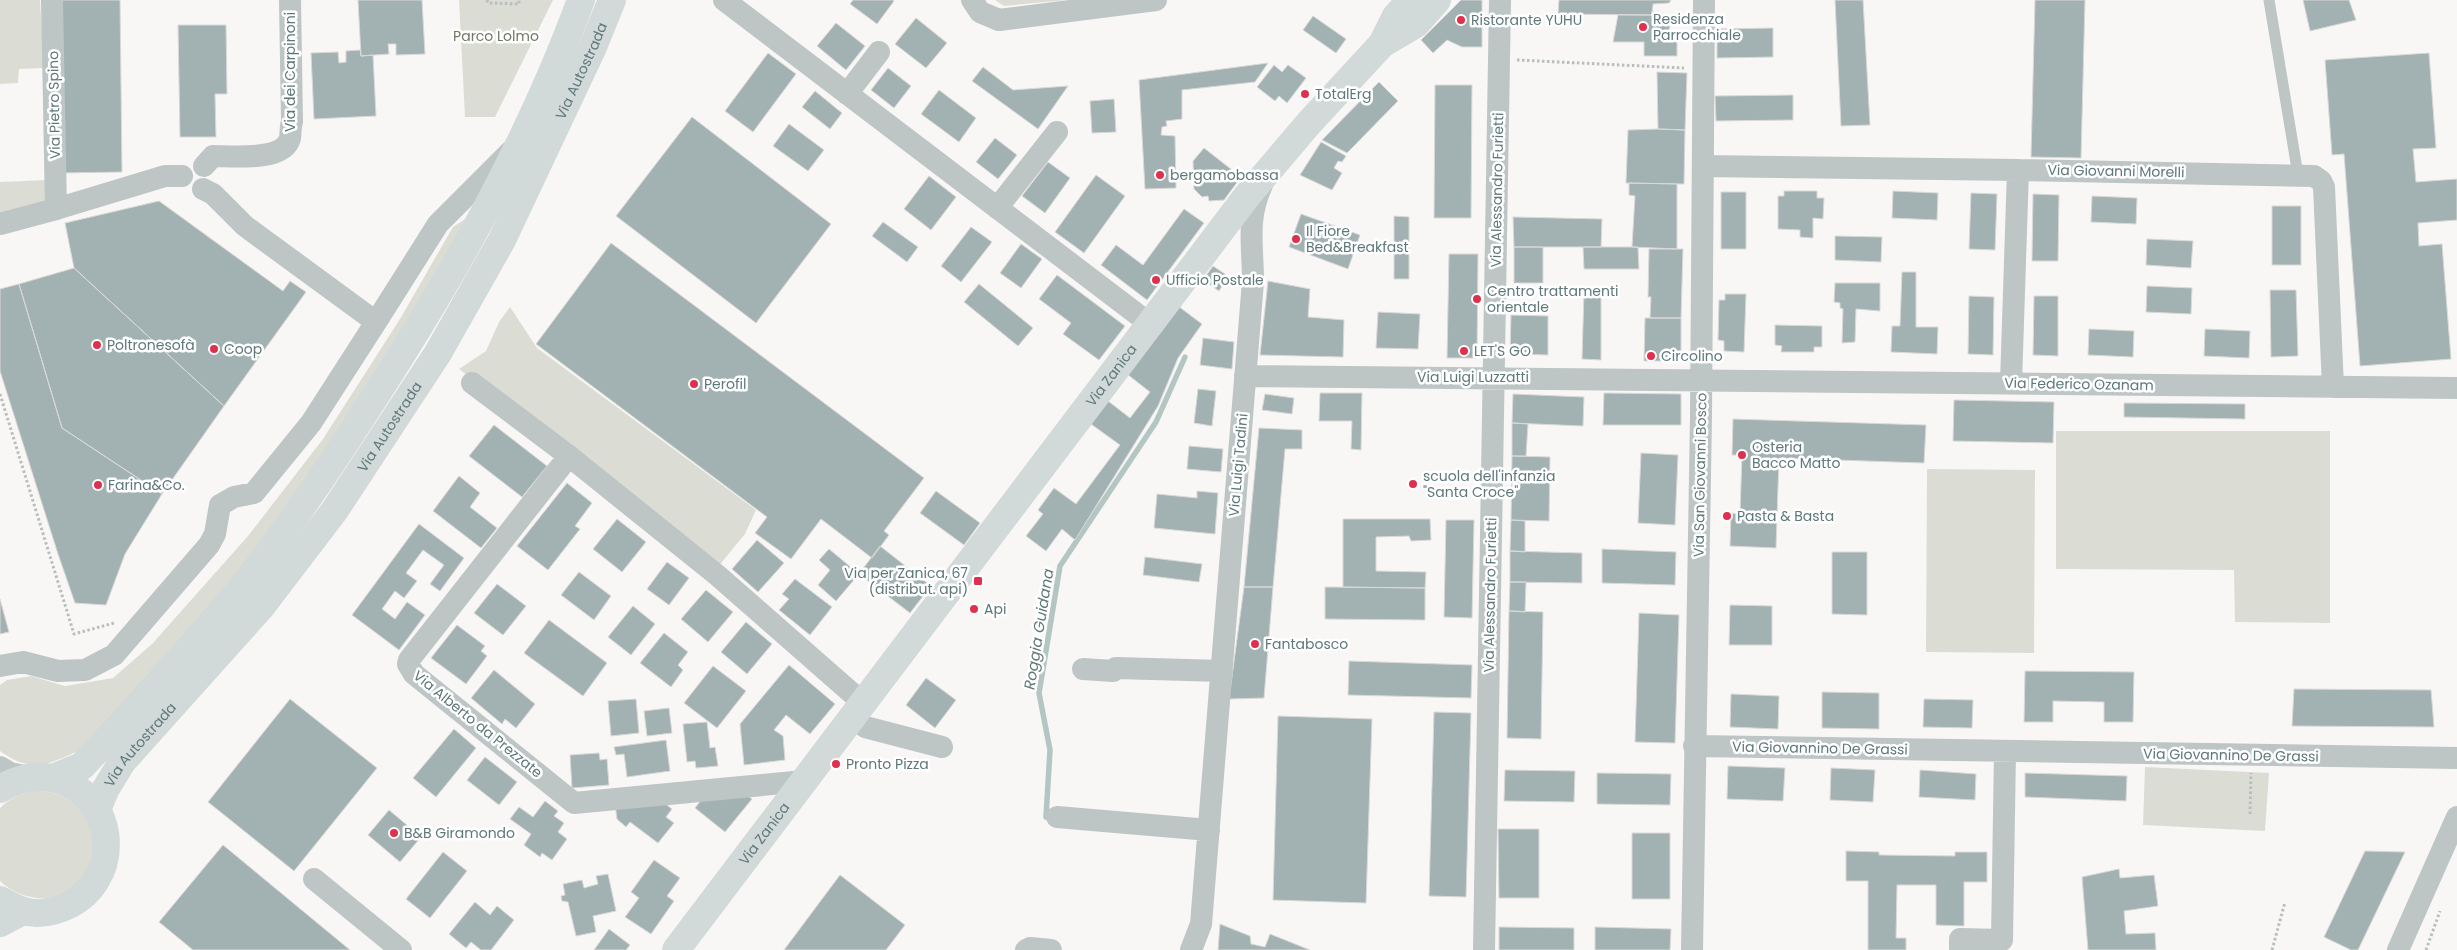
<svg xmlns="http://www.w3.org/2000/svg" width="2457" height="950" viewBox="0 0 2457 950" font-family="Poppins,sans-serif">
	<style>
		.green { fill: #dbddd5 }
		.lines { fill: none; stroke-linecap: round; stroke-linejoin: round }
		.stream { stroke: #b4c6c3; stroke-width: 5.5 }
		.building { fill: #a2b1b1; stroke: #dad9d8 }
		.path { stroke: #b8bebe; stroke-width: 3; stroke-dasharray: 2.5 2.5; stroke-linecap: butt }
		.service { stroke: #bdc5c5; stroke-width: 11 }
		.minor { stroke: #bdc5c5; stroke-width: 22 }
		.secondary { stroke: #d2d9d9; stroke-width: 28 }
		.trunk { stroke: #d2d9d9; stroke-width: 28 }
		.poi-dot { fill: #dd314e; stroke: #fff; stroke-width: 2 }
		.labels { text-anchor: middle; stroke-width: 5; stroke-linejoin: round; paint-order: stroke }
		.poi-label { font-size: 14px; fill: #5f7879; stroke: #fff; text-anchor: start }
		.park-label { font-size: 14px; fill: #6f7863; stroke: #fff }
		.street-label { font-size: 14px; fill: #5f7879; stroke: #fff }
		.water-label { font-size: 15px; font-style: italic; fill: #5f7a76; stroke: #fff }
	</style>
	<rect width="100%" height="100%" fill="#f8f7f5"/>
	<path class="green" d="M0 0H40L44 68 19 69 18 83 0 84Z
		M459 0H553L495 117H465Z
		M995 0H1067L1004 6Z
		M47 180 45 205 0 216V182Z
		M476 212 302 498 87 747C53 762 34 776 0 751V685L7 680 31 676 65 686 113 678 152 644 248 536 323 439 400 319 453 227Z
		M510 307 537 348 756 510 745 534 717 568 459 369 486 351 499 322Z
		M2056 431H2330V623L2235 622 2234 570 2056 569Z
		M1927 469 2035 470 2034 653 1926 652Z
		M2145 767 2269 773 2265 831 2143 825Z
		M37 790C74 793 101 821 90 859 89 864 88 870 86 874 67 906 24 904 0 881V808C11 797 22 793 37 790Z"/>
	<g class="lines">
		<path class="stream" d="M1046 817 1050 750 1039 693 1060 566 1156 422 1185 357"/>
	</g>
	<path class="building" d="M59 0H120L122 172 61 173Z
		M358 0H422L425 54 396 55V44H388L389 54 361 56Z
		M853 0H893L894 1 877 24 850 4Z
		M1461 0H1482V47H1462L1447 40 1433 53 1421 40Z
		M1559 0H1671L1669 3 1653 4 1652 15 1558 14Z
		M1835 0H1863L1870 125 1841 126Z
		M2035 0H2085L2081 158 2031 157Z
		M2303 0H2349L2356 20 2310 31Z
		M1652 11 1670 18 1669 35H1677V56H1644V42H1613L1618 15H1652Z
		M1313 16 1346 39 1336 53 1303 30Z
		M916 18 947 43 926 68 895 44Z
		M836 23 865 46 846 70 817 46Z
		M178 25H226L227 94H215L216 137H180Z
		M1773 28V57L1717 58V29Z
		M360 50 361 56 373 55 376 116 314 119 311 53 338 52 339 63 346 62V51Z
		M768 53 796 74 753 132 725 111Z
		M2429 53 2436 148 2413 149 2416 182 2457 179V220L2418 223 2419 246 2442 244 2451 359 2360 366 2344 154 2332 155 2325 60Z
		M1268 63 1255 82 1182 90V119L1166 121 1167 126 1162 127 1161 135 1175 136 1176 188 1145 189 1139 80Z
		M1274 65 1282 72 1288 65 1306 78 1287 103 1279 96 1275 101 1257 87Z
		M983 67 1013 90 1068 86 1038 129 972 81Z
		M888 68 911 86 894 108 871 90Z
		M1657 72 1687 73 1685 130 1658 129Z
		M1379 82 1398 101 1347 153 1322 140Z
		M1435 85H1472L1471 218H1434Z
		M939 90 976 118 959 142 921 114Z
		M815 91 842 113 830 129 802 107Z
		M1793 95V120L1716 121 1715 96Z
		M1114 99 1116 132 1092 133 1090 101Z
		M692 117 831 224 756 323 616 216Z
		M789 124 824 150 808 171 773 146Z
		M1658 129 1685 130 1684 184 1626 183 1628 130Z
		M995 138 1017 155 998 179 976 162Z
		M1321 142 1346 156 1342 162 1338 161 1334 168 1342 173 1332 190 1300 175Z
		M1204 148 1241 177 1224 200 1209 201 1208 196 1202 197 1194 189 1193 161Z
		M1048 162 1070 178 1045 213 1022 196Z
		M1096 175 1125 196 1084 253 1055 232Z
		M929 176 956 197 931 230 904 209Z
		M1629 183 1677 184V249L1632 247 1635 196 1629 195Z
		M1784 191H1817V198H1824L1823 219 1813 218V238L1800 237V230L1778 229V196H1784Z
		M1893 191 1938 193 1937 220 1892 218Z
		M1721 192H1746V249H1721Z
		M1971 193 1997 194 1995 250 1969 249Z
		M2033 194 2059 195 2058 261H2032Z
		M2092 196 2137 198 2136 224 2091 222Z
		M159 201 283 291 290 281 306 292 224 406 74 268 65 223Z
		M2272 206H2301V265H2272Z
		M1184 209 1204 223 1147 300 1101 265 1116 245 1143 265Z
		M1301 214 1360 235 1348 269 1289 247Z
		M1394 216 1409 217V279H1394Z
		M1513 217 1602 219 1601 247H1514Z
		M883 222 918 247 907 262 872 236Z
		M971 227 992 242 961 282 941 266Z
		M1835 236 1882 237 1881 262 1835 260Z
		M2147 239 2193 241 2191 268 2146 265Z
		M611 243 924 478 884 531 889 535 872 558 821 519 791 559 755 533 767 517 536 344Z
		M1021 244 1042 259 1021 288 1000 273Z
		M1514 247H1543V283H1514Z
		M1583 247H1638L1639 269H1584Z
		M1649 249H1683L1681 318H1650L1651 297H1648Z
		M1449 254H1478L1477 358H1447Z
		M1213 266 1228 276 1219 291 1203 280Z
		M74 268 224 406 162 494 62 428 19 284Z
		M1902 272H1916V327H1938L1937 354 1891 352 1892 326H1900Z
		M1057 275 1125 326 1099 360 1063 334 1071 323 1039 299Z
		M1268 281 1310 289 1308 317 1344 320 1343 357 1260 355Z
		M1835 283H1880V311L1856 309 1855 342 1842 343 1843 309 1840 308V303L1834 302Z
		M19 284 62 428 162 494 125 554 106 605 75 603 58 554 0 371V289Z
		M979 284 1033 328 1018 346 964 302Z
		M2147 286 2192 288 2191 314 2146 312Z
		M2270 290H2296L2298 356 2271 357Z
		M1584 291H1601V360L1582 359Z
		M1725 294H1746L1744 352 1724 351V341L1718 340 1719 300H1725Z
		M1969 296 1994 297 1993 355 1968 354Z
		M2034 296H2058V356L2033 355Z
		M1178 306 1202 324 1178 358 1158 406 1075 540 1062 529 1046 551 1026 536 1043 514 1038 510 1054 488 1076 504 1120 445 1091 424 1108 401 1130 418 1150 392 1127 374Z
		M1378 312 1420 314 1418 349 1376 348Z
		M1511 315 1548 316V355L1510 354Z
		M1645 318H1681V361H1644Z
		M1775 325 1822 326V347H1814V352H1781L1782 346 1775 345Z
		M2089 329 2134 331 2133 357 2088 355Z
		M2205 329 2250 331 2249 358 2204 356Z
		M1203 338 1234 342 1232 369 1200 365Z
		M1198 389 1216 391 1212 426 1194 423Z
		M1320 393H1362L1361 450 1351 449 1352 421H1319Z
		M1604 393 1681 394V425H1603Z
		M1265 394 1294 398 1292 414 1262 410Z
		M1513 394 1584 397 1583 426 1512 423Z
		M1954 400 2054 402 2053 443 1953 441Z
		M2124 403 2245 404V419L2124 417Z
		M1733 419 1926 425 1924 463 1779 458 1776 548 1730 546 1731 513 1740 514 1742 455H1732Z
		M1512 423 1528 424 1526 456H1512Z
		M494 425 547 466 522 497 469 456Z
		M1259 428 1302 430V449H1285L1273 587H1244Z
		M1189 446 1223 449 1221 472 1187 469Z
		M1641 453 1678 455 1675 525 1638 523Z
		M1512 456 1550 457 1549 521 1511 520Z
		M459 476 480 493 470 507 497 528 481 548 433 511Z
		M567 483 592 503 575 526 580 529 548 570 517 546Z
		M936 491 980 523 964 545 920 513Z
		M1197 491 1218 493 1215 534 1154 528 1157 494 1197 498Z
		M617 519 646 542 622 572 593 549Z
		M1343 519H1430L1431 540 1411 541 1409 536 1376 537V571L1426 572 1425 588 1343 587Z
		M1446 520H1474L1472 618 1444 617Z
		M1511 520 1525 521V552L1510 551Z
		M419 524 464 558 440 591 430 584 444 565 423 550 406 573 417 581 404 598 395 591 382 609 395 619 407 602 425 615 399 650 352 615Z
		M757 540 784 563 758 592 732 569Z
		M880 546 931 586 910 613 859 574Z
		M829 549 859 574 836 601 818 585 830 570 819 560Z
		M1602 549 1676 552 1675 585 1602 583Z
		M1510 551 1582 553V583L1510 582Z
		M1832 552H1867V615L1832 614Z
		M1145 557 1202 564 1199 582 1143 575Z
		M667 562 689 578 669 605 647 589Z
		M579 572 611 596 594 620 561 595Z
		M795 579 832 607 810 635 779 610 789 599 782 594Z
		M1510 582H1526L1525 612 1509 611Z
		M497 584 526 606 503 635 474 613Z
		M1244 587H1273L1264 698 1229 699Z
		M1325 587 1425 588V620L1325 619Z
		M706 590 733 612 708 642 681 619Z
		M0 599 9 632 0 634Z
		M1730 605 1772 606V645H1729Z
		M633 606 655 624 631 655 608 637Z
		M1509 611 1543 612 1541 739 1507 738Z
		M1639 613 1679 615 1675 743 1635 742Z
		M549 620 607 663 583 696 524 653Z
		M746 622 772 644 747 674 721 652Z
		M457 625 485 646 481 651 487 656 466 684 431 658Z
		M664 633 688 652 678 665 683 670 671 687 640 663Z
		M1349 661 1472 665 1471 698 1348 695Z
		M789 665 835 704 810 734 786 715 774 730 783 736 785 760 744 765 740 724Z
		M713 666 746 691 717 728 684 703Z
		M494 670 535 704 516 728 505 719 502 724 471 698Z
		M2025 671 2134 672 2133 722H2104V702L2053 701V722H2024Z
		M926 678 956 700 935 728 906 705Z
		M2294 689 2431 690 2434 727 2292 726Z
		M1822 692 1879 693V729L1822 728Z
		M1731 694 1779 696 1778 729 1730 727Z
		M290 699 377 768 294 871 208 802Z
		M636 699 639 733 611 736 608 701Z
		M1924 699 1973 700 1972 728 1923 727Z
		M669 708 672 733 647 736 644 711Z
		M1434 712 1471 713 1466 897 1429 896Z
		M1278 716 1372 719 1366 903 1273 900Z
		M707 722 710 748 715 747 718 766 696 768 695 761 687 762 683 724Z
		M454 729 476 748 436 797 413 778Z
		M666 740 670 771 627 777 624 754 616 755 614 747Z
		M599 753 600 760 607 759 609 785 572 788 570 755Z
		M485 757 517 782 499 805 467 780Z
		M1728 766 1785 768 1783 801 1727 799Z
		M1831 768 1875 770 1873 802 1830 800Z
		M1505 770 1575 771 1574 802 1504 801Z
		M1920 770 1976 774 1975 800 1919 797Z
		M1597 773 1671 774 1670 805 1597 804Z
		M2025 773 2127 776 2126 801 2025 797Z
		M739 789 752 799 725 832 695 808 706 794Z
		M658 798 672 809 666 817 674 823 658 843 630 822 626 827 617 819 615 804Z
		M545 801 558 811 554 816 564 823 558 832 567 839 552 860 542 853 540 857 524 845 531 834 510 819 519 807 533 817Z
		M389 810 421 837 400 862 368 835Z
		M1498 829H1539V898H1499Z
		M1632 833H1670V899H1632Z
		M223 845 350 950H193L159 922Z
		M1846 851 1879 852V855L1955 856V852H1987V882H1964V926L1936 925V885H1897L1896 938H1906V950H1868V881H1846Z
		M2365 851 2405 852 2358 950H2351L2324 937Z
		M443 852 467 871 430 918 406 899Z
		M654 860 680 878 667 896 674 901 651 934 625 917 639 898 631 892Z
		M2119 869 2120 878 2154 875 2158 906 2124 911 2126 934 2155 933 2156 950H2088L2082 877Z
		M608 874 616 911 593 916 596 932 576 936 568 902 562 901 561 896 565 895 563 884 582 880 584 888 598 884 596 876Z
		M840 875 905 925 886 950H784Z
		M475 902 490 915 497 906 514 920 491 950H481L471 942 466 948 449 934Z
		M1220 924 1250 936 1251 944 1265 947 1270 934 1310 950H1218Z
		M1499 927 1574 928V950H1499Z
		M1595 927 1671 929 1670 950H1595Z
		M609 929 630 945 626 950H594Z"/>
	<g class="lines">
		<path class="path" d="M487 0 488 3 519 4V0
			M1517 60 1684 68
			M0 394 74 634 114 623
			M2250 814 2251 773
			M2272 950 2285 902
			M2426 950 2440 911"/>
		<path class="service" d="M2269 0 2298 175"/>
		<path class="minor" d="M52 0 56 209
			M724 0 1150 324
			M972 0 980 12 999 20 1156 0
			M847 94 879 52
			M204 166 213 156C232 156 284 162 290 138 291 132 290 127 292 122L290 0
			M1703 166 2018 170 2314 176 2321 181 2324 187 2333 387
			M997 208 1057 132
			M0 224 56 209 165 176H182
			M376 322 438 224 511 151
			M1245 376 2457 388
			M472 383 569 456
			M2011 383 2018 170
			M0 666 23 662 58 671 85 670 114 655 209 545 215 534 220 505 234 497 254 493 311 423 376 322 245 226 213 194 203 189
			M1083 669 1113 671 1116 668 1222 671
			M853 716 865 727 942 747
			M1694 746 2457 758
			M0 767 10 773 29 777
			M804 781 574 803 414 674 408 664 409 660 569 456 717 575 863 703
			M1057 817 1209 830
			M314 879 401 950
			M1026 950 1030 948 1051 950
			M1191 950 1201 924 1253 281C1253 246 1246 219 1262 185
			M1484 950 1500 0
			M1692 950 1701 416 1704 0
			M1960 950V939L2002 940 2005 751
			M2398 950 2457 817"/>
		<g class="secondary">
			<path d="M1382 44 1416 24 1437 0"/>
			<path d="M53 778 82 766 102 745C148 694 195 644 239 591 285 534 326 473 365 412 449 283 528 145 581 0"/>
			<path d="M0 789C18 778 39 773 59 780 120 800 122 885 62 908 51 912 36 915 24 911 16 909 8 904 0 900"/>
			<path id="s1" d="M97 810 105 790 122 762 261 607 335 510 438 353 502 240 593 47 612 0"/>
			<path id="s2" d="M676 950 1247 196 1309 123 1382 44 1396 16 1411 0"/>
		</g>
		<path class="trunk" d="M0 923 23 911"/>
	</g>
	<g class="poi-dot">
		<circle cx="1461" cy="20" r="5"/>
		<circle cx="1643" cy="27" r="5"/>
		<circle cx="1305" cy="94" r="5"/>
		<circle cx="1160" cy="175" r="5"/>
		<circle cx="1296" cy="239" r="5"/>
		<circle cx="1156" cy="280" r="5"/>
		<circle cx="1477" cy="299" r="5"/>
		<circle cx="97" cy="345" r="5"/>
		<circle cx="214" cy="349" r="5"/>
		<circle cx="1464" cy="351" r="5"/>
		<circle cx="1651" cy="356" r="5"/>
		<circle cx="694" cy="384" r="5"/>
		<circle cx="1742" cy="455" r="5"/>
		<circle cx="1413" cy="484" r="5"/>
		<circle cx="98" cy="485" r="5"/>
		<circle cx="1727" cy="516" r="5"/>
		<rect x="973" y="576" width="10" height="10" rx="2.5"/>
		<circle cx="974" cy="609" r="5"/>
		<circle cx="1255" cy="644" r="5"/>
		<circle cx="836" cy="764" r="5"/>
		<circle cx="394" cy="833" r="5"/>
	</g>
	<g class="labels">
		<g class="poi-label">
			<text x="1653" y="24">Residenza<tspan x="1653" dy="16">Parrocchiale</tspan></text>
			<text x="1471" y="25">Ristorante YUHU</text>
			<text x="1315" y="99">TotalErg</text>
			<text x="1170" y="180">bergamobassa</text>
			<text x="1306" y="236">Il Fiore<tspan x="1306" dy="16">Bed&amp;Breakfast</tspan></text>
			<text x="1166" y="285">Ufficio Postale</text>
			<text x="1487" y="296">Centro trattamenti<tspan x="1487" dy="16">orientale</tspan></text>
			<text x="107" y="350">Poltronesofà</text>
			<text x="224" y="354">Coop</text>
			<text x="1474" y="356">LET'S GO</text>
			<text x="1661" y="361">Circolino</text>
			<text x="704" y="389">Perofil</text>
			<text x="1752" y="452">Osteria<tspan x="1752" dy="16">Bacco Matto</tspan></text>
			<text x="1423" y="481">scuola dell'infanzia<tspan x="1423" dy="16">"Santa Croce"</tspan></text>
			<text x="108" y="490">Farina&amp;Co.</text>
			<text x="1737" y="521">Pasta &amp; Basta</text>
			<text x="968" y="578" text-anchor="end">Via per Zanica, 67<tspan x="968" dy="16">(distribut. api)</tspan></text>
			<text x="984" y="614">Api</text>
			<text x="1265" y="649">Fantabosco</text>
			<text x="846" y="769">Pronto Pizza</text>
			<text x="404" y="838">B&amp;B Giramondo</text>
		</g>
		<g class="park-label">
			<text x="496" y="41">Parco Lolmo</text>
		</g>
		<g class="street-label">
			<text dy="5" stroke="none"><textPath href="#s1" startOffset="889">Via Autostrada</textPath></text>
			<text transform="translate(290 72) rotate(-90)" y="5">Via dei Carpinoni</text>
			<text transform="translate(54 105) rotate(-91)" y="5">Via Pietro Spino</text>
			<text transform="translate(2116 171) rotate(1)" y="5">Via Giovanni Morelli</text>
			<text transform="translate(1497 190) rotate(-89)" y="5">Via Alessandro Furietti</text>
			<text dy="5" stroke="none"><textPath href="#s2" startOffset="721">Via Zanica</textPath></text>
			<text x="1473" y="382">Via Luigi Luzzatti</text>
			<text transform="translate(2079 384) rotate(1)" y="5">Via Federico Ozanam</text>
			<text dy="5" stroke="none"><textPath href="#s1" startOffset="484">Via Autostrada</textPath></text>
			<text transform="translate(1238 465) rotate(-85)" y="5">Via Luigi Tadini</text>
			<text transform="translate(1700 475) rotate(-89)" y="5">Via San Giovanni Bosco</text>
			<text transform="translate(1490 595) rotate(-89)" y="5">Via Alessandro Furietti</text>
			<text transform="translate(478 724) rotate(39)" y="5">Via Alberto da Prezzate</text>
			<text dy="5" stroke="none"><textPath href="#s1" startOffset="79">Via Autostrada</textPath></text>
			<text transform="translate(1820 748) rotate(1)" y="5">Via Giovannino De Grassi</text>
			<text transform="translate(2231 755) rotate(1)" y="5">Via Giovannino De Grassi</text>
			<text dy="5" stroke="none"><textPath href="#s2" startOffset="146">Via Zanica</textPath></text>
		</g>
		<g class="water-label">
			<text transform="translate(1039 629) rotate(-81)" y="5">Roggia Guidana</text>
		</g>
	</g>
</svg>
